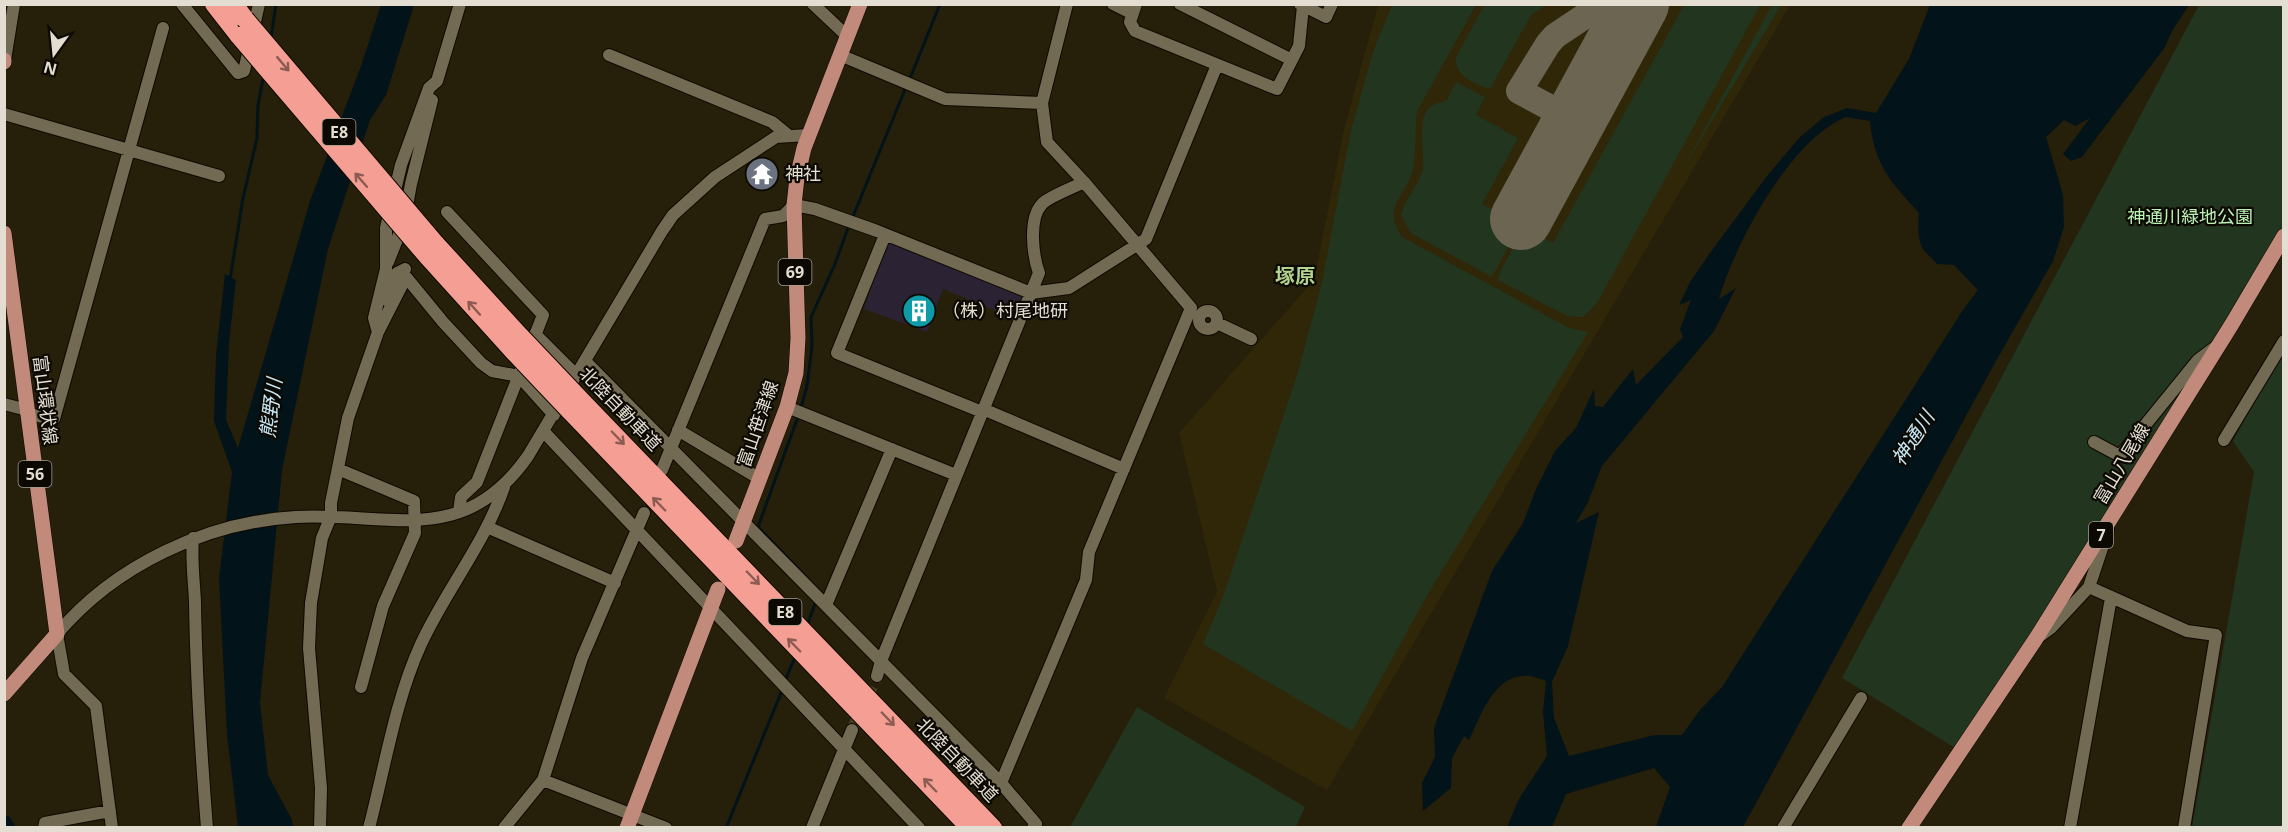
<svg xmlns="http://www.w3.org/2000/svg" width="2288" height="832" viewBox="0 0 2288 832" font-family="'Open Sans','Noto Sans JP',sans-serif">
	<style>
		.commercial { fill: #2b2333 }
		.built { fill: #302709 }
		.green { fill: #22351f }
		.water { fill: #03131a; fill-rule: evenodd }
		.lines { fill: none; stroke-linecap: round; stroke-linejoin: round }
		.stream { stroke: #03131a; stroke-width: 3 }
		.river { stroke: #03131a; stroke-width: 16 }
		.taxiway { stroke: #6b6552; stroke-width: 26 }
		.runway { stroke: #6b6552; stroke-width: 62 }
		.minor-tunnel { stroke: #423c28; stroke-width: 12; stroke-dasharray: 12 6; stroke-linecap: butt }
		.minor-casing { stroke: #0f0900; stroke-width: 14 }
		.major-casing { stroke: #0f0900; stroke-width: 16 }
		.highway-casing { stroke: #0f0900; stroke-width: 20 }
		.minor { stroke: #726a53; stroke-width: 12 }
		.major { stroke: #c18a7a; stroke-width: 15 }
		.highway { stroke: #f59f94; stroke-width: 18 }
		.highway-bridge-casing { stroke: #0f0900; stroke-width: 20; stroke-linecap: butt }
		.highway-bridge { stroke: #f59f94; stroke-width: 18 }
		.oneway { stroke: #8c5c53 }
		.labels { text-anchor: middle; stroke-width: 4.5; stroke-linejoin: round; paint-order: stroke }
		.shield { fill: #0c0903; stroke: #a29e93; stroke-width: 1.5 }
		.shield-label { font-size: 16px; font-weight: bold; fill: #e3ded1 }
		.poi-label { font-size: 18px; fill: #e3ded1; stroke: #0c0903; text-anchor: start }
		.park-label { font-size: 18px; fill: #bcf1b4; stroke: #0c0903 }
		.street-label { font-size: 18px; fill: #e3ded1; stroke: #0c0903 }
		.neighbourhood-label { font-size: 20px; font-weight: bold; fill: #b2d48e; stroke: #0c0903 }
		.water-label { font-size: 20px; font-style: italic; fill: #c6e7f5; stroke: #0c0903 }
	</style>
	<rect width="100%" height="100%" fill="#261f0a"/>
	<path class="commercial" d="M887 242 1025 295 1015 319 943 289 927 332 864 309Z"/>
	<path class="built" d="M1378 5H1790L1327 790 1164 698 1217 591 1179 433 1314 280 1344 129Z"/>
	<path class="green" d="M1485 4 1546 5 1531 15 1490 89C1475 84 1454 76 1456 57Z
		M1392 5H1476L1417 111C1415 128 1416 145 1414 163 1411 193 1379 205 1402 237L1569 328 1588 332 1429 592 1352 731 1203 644 1224 594 1298 372 1322 282 1351 130 1373 52Z
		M1684 5H1760L1597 303 1583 317 1567 316 1498 280 1500 272 1524 227 1553 243Z
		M1772 5H1781L1680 174Z
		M2199 5H2283V236L2137 474 1955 748 1842 678Z
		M1456 82 1485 97 1476 115 1518 138 1482 204 1520 224 1492 277 1411 233 1401 215C1405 199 1420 183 1423 168 1425 151 1415 115 1433 105 1437 103 1443 102 1447 100Z
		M2283 350V827L2192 828 2254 472 2233 441Z
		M1137 707 1305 807 1296 827H1070Z"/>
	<path class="water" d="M381 5H414L386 95 370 120 328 249 282 470 260 703 268 775 292 820 293 827H238L227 734 219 578 232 472 214 421 216 355 225 274 236 280 229 342 226 420 238 448 310 201 361 66Z
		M1930 5H2189L2172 31 2165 47 2082 157 2071 161 2063 154 2090 118 2075 126 2064 120 2046 137 2063 195 2064 227 2053 261 1992 368 1743 827H1656L1670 787 1654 768 1566 794 1552 827H1507L1519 799 1547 756 1543 712 1546 681C1540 679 1531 675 1524 676 1493 676 1480 718 1469 740L1464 736 1452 758 1451 788 1423 811 1422 783 1435 757 1434 728 1492 571 1523 523 1536 489 1555 451 1576 428 1594 389 1595 406 1603 407 1633 369 1636 385 1683 337 1680 329 1691 300 1679 305 1690 282 1710 253 1767 176 1799 138 1824 117 1847 108 1876 113 1909 59ZM1846 117 1870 121C1874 165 1891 182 1919 213 1918 224 1917 239 1923 249 1927 255 1933 258 1937 264L1954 265 1978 290 1963 310 1722 687 1700 710 1682 735H1655L1569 756 1554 718 1552 682 1568 646 1599 512 1576 523 1588 502 1602 466 1714 331 1736 288 1719 299C1735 243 1790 140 1846 117Z"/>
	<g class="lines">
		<path class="stream" d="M271 38 276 4
			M909 81 940 4
			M852 219 906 87
			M230 280 243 198 257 138 258 105 264 74
			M801 408 807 386 812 346 811 317 835 264 849 225
			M799 414 758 527 808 579
			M807 626 816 601
			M785 681 795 657
			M726 828 783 688"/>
		<path class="river" d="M4 823 7 828"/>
		<path class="taxiway" d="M1575 121 1519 91 1548 44 1555 36 1603 4"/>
		<path class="runway" d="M1521 219 1638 4"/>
		<path class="minor-tunnel" d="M852 730 877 676"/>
		<defs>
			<path id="minor" d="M182 4 238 73 244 71 259 4
				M813 4 847 36
				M1113 4 1131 13
				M1136 4 1130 22 1135 31 1277 89 1299 46 1303 6
				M1180 4 1292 60
				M1300 4 1326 17 1332 4
				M609 55 772 122 789 136
				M840 55 945 99 1042 103
				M5 60 14 4
				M4 114 219 176
				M447 212 543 315 529 351
				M885 235 837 353 982 412
				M388 262 404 222 411 184 432 100
				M389 302 387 295 397 273 405 269
				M1199 320a9 9 0 1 1 18 0a9 9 0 1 1-18 0Z
				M1217 323 1251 339
				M378 332 374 318 386 269V228L401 165 429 88 437 81 460 4
				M535 334 576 375
				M585 361 1001 783 1036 824 1033 828
				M4 404 27 410
				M787 407 956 475
				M983 409 1124 469
				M28 414 54 419 163 28
				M678 430 760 479
				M544 432 919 828
				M2224 440 2284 341
				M2094 442 2120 456 2198 360 2214 348
				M338 469 414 501 415 533 383 606 361 687
				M662 470 765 219 783 216 794 205 815 209 877 231 1031 293 1069 288 1146 239 1217 65
				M459 512 461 497 477 482 521 370
				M487 527 615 583
				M193 538C191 560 194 580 195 602 196 678 201 752 207 828
				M2089 587 2187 631 2216 635 2184 828
				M826 605 892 449
				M2040 636 2051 628 2089 587 2108 530
				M877 676 881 661 1039 273C1033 256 1028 219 1042 204 1050 196 1073 188 1084 182
				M543 780 666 828
				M1001 783 1086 580 1089 552 1191 308 1084 182 1047 142 1042 103 1067 4
				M44 828 45 823 110 811
				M112 828 96 706 64 674 57 634C115 565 207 522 296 517 390 512 463 549 528 456L662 231 673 215 715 177 776 137 808 135
				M320 828 321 788 309 648 311 603 322 538 331 516V503L348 418 378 332 406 277 443 322 481 363 492 371 519 376 554 415
				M369 828C385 767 395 701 421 644 446 590 485 543 504 487
				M504 828 543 780 582 658 644 513
				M812 828 852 730
				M1783 828 1861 698
				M2070 828 2111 598"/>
			<path id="major" d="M4 60V62
				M4 233 57 634 4 694
				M736 541 787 407 796 373 798 338 794 205 797 178 804 148 860 4
				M627 828 718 589
				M1909 828 2035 640 2232 324 2284 236"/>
			<path id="highway" d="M214 4 239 36
				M234 4 245 19
				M435 243 521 337
				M427 256 513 351
				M577 396 993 828
				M569 410 970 828"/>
		</defs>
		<use href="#minor" class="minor-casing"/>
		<use href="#major" class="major-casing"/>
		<use href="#highway" class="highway-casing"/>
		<use href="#minor" class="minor"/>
		<use href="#major" class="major"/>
		<use href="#highway" class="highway"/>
		<defs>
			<path id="highway-bridge" d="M245 19 435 243
				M239 36 427 256
				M521 337 577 396
				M513 351 569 410"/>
		</defs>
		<use href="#highway-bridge" class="highway-bridge-casing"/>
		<use href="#highway-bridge" class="highway-bridge"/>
	</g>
	<defs><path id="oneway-shaft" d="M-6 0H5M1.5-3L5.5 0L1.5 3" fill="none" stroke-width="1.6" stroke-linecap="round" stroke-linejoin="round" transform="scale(1.5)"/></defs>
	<g class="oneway">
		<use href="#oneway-shaft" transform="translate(283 64) rotate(50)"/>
		<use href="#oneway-shaft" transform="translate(361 180) rotate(-131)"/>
		<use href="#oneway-shaft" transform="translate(474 308) rotate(-132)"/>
		<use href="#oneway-shaft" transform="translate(618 438) rotate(46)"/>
		<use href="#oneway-shaft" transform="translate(659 504) rotate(-134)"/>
		<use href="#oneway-shaft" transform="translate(753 578) rotate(46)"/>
		<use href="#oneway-shaft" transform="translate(794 645) rotate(-134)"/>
		<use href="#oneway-shaft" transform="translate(888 719) rotate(46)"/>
		<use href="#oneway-shaft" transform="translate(930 785) rotate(-134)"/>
	</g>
	<defs>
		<symbol id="temple-disc" viewBox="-11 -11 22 22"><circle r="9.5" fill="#6b7280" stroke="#0c0903"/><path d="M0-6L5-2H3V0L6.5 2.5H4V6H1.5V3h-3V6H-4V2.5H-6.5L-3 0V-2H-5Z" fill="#fff"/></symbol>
		<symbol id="building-disc" viewBox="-11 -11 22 22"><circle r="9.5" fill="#0f9aa8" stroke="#0c0903"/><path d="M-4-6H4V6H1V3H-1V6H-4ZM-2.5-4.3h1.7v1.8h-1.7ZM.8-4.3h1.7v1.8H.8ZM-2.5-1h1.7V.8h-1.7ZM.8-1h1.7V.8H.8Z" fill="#fff"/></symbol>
	</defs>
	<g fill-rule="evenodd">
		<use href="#temple-disc" x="743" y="155" width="38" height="38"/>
		<use href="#building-disc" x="900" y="292" width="38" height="38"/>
	</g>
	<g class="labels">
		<g class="shield">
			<rect x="322.5" y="119" width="33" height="26" rx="4.5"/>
			<rect x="778.5" y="259" width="33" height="26" rx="4.5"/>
			<rect x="18.5" y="461" width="33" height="26" rx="4.5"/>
			<rect x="2089" y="522" width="24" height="26" rx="4.5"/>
			<rect x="768.5" y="599" width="33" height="26" rx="4.5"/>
		</g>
		<g class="shield-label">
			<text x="339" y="138">E8</text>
			<text x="795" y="278">69</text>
			<text x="35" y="480">56</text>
			<text x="2101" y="541">7</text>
			<text x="785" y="618">E8</text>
		</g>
		<g class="poi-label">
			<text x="785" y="180">神社</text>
			<text x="942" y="317">（株）村尾地研</text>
		</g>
		<g class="park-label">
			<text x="2190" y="223">神通川緑地公園</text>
		</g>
		<g class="street-label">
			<text transform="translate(45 400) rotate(83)" y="6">富山環状線</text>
			<text transform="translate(620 409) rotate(46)" y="6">北陸自動車道</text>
			<text transform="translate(758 424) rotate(-71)" y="6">富山笹津線</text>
			<text transform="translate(2122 464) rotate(-59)" y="6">富山八尾線</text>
			<text transform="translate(957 760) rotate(46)" y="6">北陸自動車道</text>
		</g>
		<g class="neighbourhood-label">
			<text x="1295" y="283">塚原</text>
		</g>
		<g class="water-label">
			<text transform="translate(271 408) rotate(-83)" y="7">熊野川</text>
			<text transform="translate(1913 438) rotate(-57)" y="7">神通川</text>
		</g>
	</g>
	<rect width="2288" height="832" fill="none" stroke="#e3ded1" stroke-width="12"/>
	<g transform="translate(54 54) rotate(195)" stroke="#0c0903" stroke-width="4.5" paint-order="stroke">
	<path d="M0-4.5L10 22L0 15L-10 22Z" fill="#e3ded1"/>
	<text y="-9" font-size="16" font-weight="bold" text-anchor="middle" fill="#e3ded1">N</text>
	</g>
</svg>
